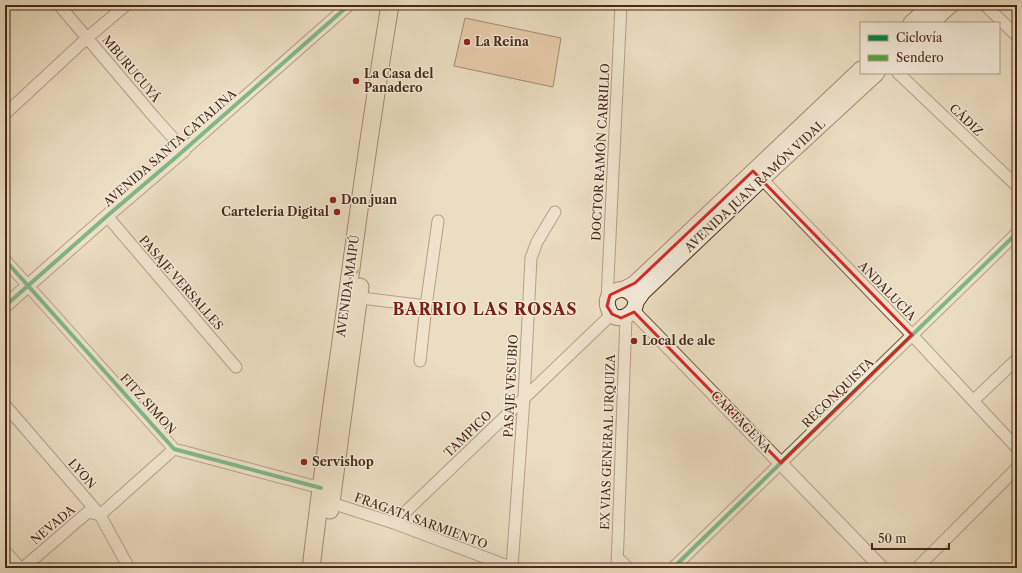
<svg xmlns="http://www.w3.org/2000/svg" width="1022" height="573" viewBox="0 0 1022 573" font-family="'Libre Caslon Text',serif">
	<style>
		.building { fill: #e4b593; stroke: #4b2818 }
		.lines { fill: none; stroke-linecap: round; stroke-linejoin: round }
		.minor-casing { stroke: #735542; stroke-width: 13 }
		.tertiary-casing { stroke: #735542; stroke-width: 15 }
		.secondary-casing { stroke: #4b2818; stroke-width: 17 }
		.primary-casing { stroke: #4b2818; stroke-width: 19 }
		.minor { stroke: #f2e9d7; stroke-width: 11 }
		.tertiary { stroke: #f2e9d7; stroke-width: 13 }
		.secondary { stroke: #f2e9d7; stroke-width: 15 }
		.primary { stroke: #ebddc1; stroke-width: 17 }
		.quiet { stroke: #56a340; stroke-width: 3; stroke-dasharray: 6 3; stroke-linecap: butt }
		.cycleway-casing { stroke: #f2e9d7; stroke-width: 6 }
		.cycleway { stroke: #00873e; stroke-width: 4 }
		.marked { fill: none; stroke: #d62828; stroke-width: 3; stroke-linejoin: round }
		.poi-dot { fill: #8f2418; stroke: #f2e9d7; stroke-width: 1.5 }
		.labels { text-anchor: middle; stroke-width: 3; stroke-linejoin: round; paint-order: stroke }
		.poi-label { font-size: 12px; font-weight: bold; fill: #4b2818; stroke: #f2e9d7; text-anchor: start }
		.street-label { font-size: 12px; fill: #4b2818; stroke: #f2e9d7 }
		.district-label { font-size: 16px; font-weight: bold; letter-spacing: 1px; fill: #7a1f14; stroke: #f2e9d7 }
	</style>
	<rect width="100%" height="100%" fill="#ebddc1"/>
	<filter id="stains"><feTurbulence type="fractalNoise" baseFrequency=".005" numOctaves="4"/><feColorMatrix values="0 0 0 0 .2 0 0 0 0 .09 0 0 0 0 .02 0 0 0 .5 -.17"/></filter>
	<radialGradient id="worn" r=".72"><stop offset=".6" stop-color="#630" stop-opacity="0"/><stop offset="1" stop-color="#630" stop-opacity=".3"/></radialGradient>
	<path class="building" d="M465 18 561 38 553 87 454 66Z"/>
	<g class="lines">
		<defs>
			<path id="minor" d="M59 5 155 118 184 150 349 5
				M985 5 1017 36
				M898 73 1017 186
				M5 114 87 38 126 5
				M757 174 912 335 1017 448
				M107 216 236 367
				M5 260 174 449 321 488
				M353 297 426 306
				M607 300 621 5
				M420 361 426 306 438 221
				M973 401 1017 359
				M5 405 100 515 129 568
				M325 501 394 523 513 568
				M394 523 612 314
				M5 551 20 568
				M617 557 628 568
				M512 567 524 398 531 258 537 242 555 212
				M23 568 88 512 100 515 174 449
				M617 568 626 317
				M673 568 1017 233
				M917 568 1017 468"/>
			<path id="tertiary" d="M5 306 107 216 184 150
				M633 311 882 568"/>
			<path id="secondary" d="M911 23 931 5
				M931 23 951 5
				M623 289C656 301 615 335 608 307 606 301 608 296 612 293 616 290 619 290 624 289 628 287 631 286 635 283L861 69
				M636 302 643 292 762 179 877 73"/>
			<path id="primary" d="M330 510 360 287
				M311 568C322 478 334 388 347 298 360 200 374 102 390 5"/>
		</defs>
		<use href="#minor" class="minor-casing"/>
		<use href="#tertiary" class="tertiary-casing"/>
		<use href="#secondary" class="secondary-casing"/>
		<use href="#primary" class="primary-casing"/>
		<use href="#minor" class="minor"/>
		<use href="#tertiary" class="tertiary"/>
		<use href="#secondary" class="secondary"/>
		<use href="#primary" class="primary"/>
		<path class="quiet" d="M349 279 362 268"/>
		<defs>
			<path id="cycleway" d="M5 260 174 449 321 488
				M5 306 107 216 174 159 349 5
				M673 568 1017 233"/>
		</defs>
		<use href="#cycleway" class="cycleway-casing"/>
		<use href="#cycleway" class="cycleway"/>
	</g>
	<path d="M0 0H1022V573H0ZM753 171 912 335 781 463 634 312 621 318 612 314 607 306 610 295 635 283Z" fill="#ebddc1" fill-opacity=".55" fill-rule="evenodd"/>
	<path class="marked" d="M753 171 912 335 781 463 634 312 621 318 612 314 607 306 610 295 635 283Z"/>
	<g class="poi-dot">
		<circle cx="467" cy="42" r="4"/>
		<circle cx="356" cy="81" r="4"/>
		<circle cx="333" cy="200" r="4"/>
		<circle cx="337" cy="212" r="4"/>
		<circle cx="634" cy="341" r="4"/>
		<circle cx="304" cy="462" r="4"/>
	</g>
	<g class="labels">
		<g class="poi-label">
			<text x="475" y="46">La Reina</text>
			<text x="364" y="78">La Casa del<tspan x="364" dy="14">Panadero</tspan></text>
			<text x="341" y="204">Don juan</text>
			<text x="329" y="216" text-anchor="end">Carteleria Digital</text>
			<text x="642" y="345">Local de ale</text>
			<text x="312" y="466">Servishop</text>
		</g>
		<g class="street-label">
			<text transform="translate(131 69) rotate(50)" y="4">MBURUCUYÁ</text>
			<text transform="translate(966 120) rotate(43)" y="4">CÁDIZ</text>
			<text transform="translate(170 148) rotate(-41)" y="4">AVENIDA SANTA CATALINA</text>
			<text transform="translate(601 152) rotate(-87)" y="4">DOCTOR RAMÓN CARRILLO</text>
			<text transform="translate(755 186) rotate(-43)" y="4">AVENIDA JUAN RAMÓN VIDAL</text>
			<text transform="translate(181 283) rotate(49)" y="4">PASAJE VERSALLES</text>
			<text transform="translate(348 286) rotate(-82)" y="4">AVENIDA MAIPÚ</text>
			<text transform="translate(887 291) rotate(46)" y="4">ANDALUCÍA</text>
			<text transform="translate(511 386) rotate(-87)" y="4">PASAJE VESUBIO</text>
			<text transform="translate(838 393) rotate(-44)" y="4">RECONQUISTA</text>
			<text transform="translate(148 404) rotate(48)" y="4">FITZ SIMON</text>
			<text transform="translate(741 422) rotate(46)" y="4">CARTAGENA</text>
			<text transform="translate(468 434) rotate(-44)" y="4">TAMPICO</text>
			<text transform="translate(608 442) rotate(-88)" y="4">EX VIAS GENERAL URQUIZA</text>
			<text transform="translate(82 474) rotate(49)" y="4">LYON</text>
			<text transform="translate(421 521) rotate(20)" y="4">FRAGATA SARMIENTO</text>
			<text transform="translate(53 525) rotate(-40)" y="4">NEVADA</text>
		</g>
		<g class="district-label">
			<text x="485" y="315">BARRIO LAS ROSAS</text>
		</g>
	</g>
	<rect width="1022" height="573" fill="none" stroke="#ebddc1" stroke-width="20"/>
	<rect x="6" y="6" width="1010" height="561" fill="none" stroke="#4b2818" stroke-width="2"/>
	<rect x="10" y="10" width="1002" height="553" fill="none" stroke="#4b2818"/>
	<rect x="860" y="22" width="140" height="52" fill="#f2e9d7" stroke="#af9c8b"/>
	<rect x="868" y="35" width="20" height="6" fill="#00873e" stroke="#af9c8b"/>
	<text x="896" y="42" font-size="12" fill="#4b2818">Ciclovía</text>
	<rect x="868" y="55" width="20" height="6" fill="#56a340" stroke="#af9c8b"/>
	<text x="896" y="62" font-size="12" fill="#4b2818">Sendero</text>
	<path d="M872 543v6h77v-6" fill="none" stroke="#4b2818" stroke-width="2"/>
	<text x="878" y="543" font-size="12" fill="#4b2818" stroke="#f2e9d7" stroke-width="3" paint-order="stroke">50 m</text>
	<rect width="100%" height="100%" filter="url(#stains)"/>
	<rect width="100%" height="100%" fill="url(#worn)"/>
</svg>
